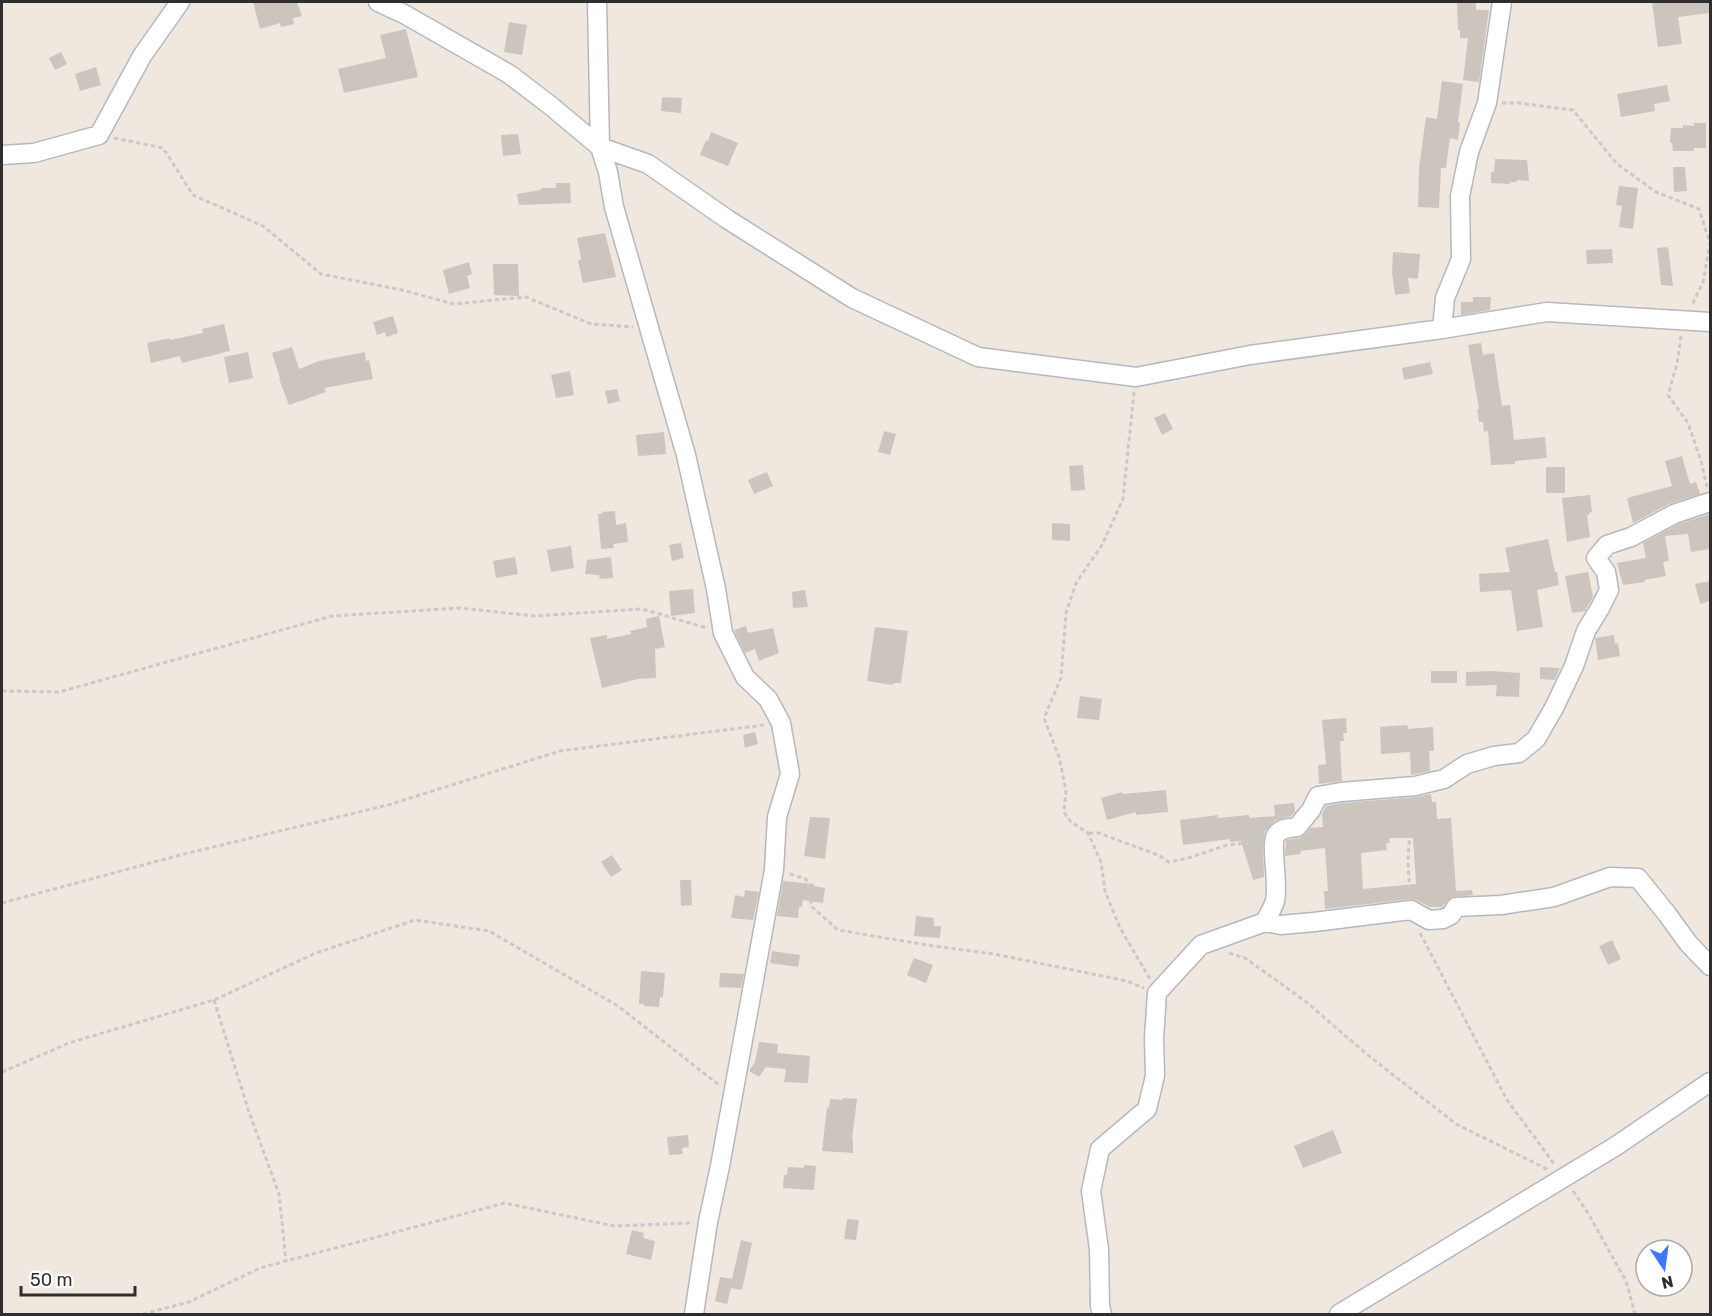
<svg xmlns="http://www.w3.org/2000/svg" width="1712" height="1316" viewBox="0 0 1712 1316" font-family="Rubik,sans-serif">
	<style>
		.building { fill: #cbc5be; fill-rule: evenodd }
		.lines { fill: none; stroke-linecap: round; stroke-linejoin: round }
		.minor-casing { stroke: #b3b8c2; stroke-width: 21 }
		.path { stroke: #c9c9c9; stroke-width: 3; stroke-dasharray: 4.5 3; stroke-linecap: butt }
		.minor { stroke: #fff; stroke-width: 18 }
	</style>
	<rect width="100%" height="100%" fill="#f0e7df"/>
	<path class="building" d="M253 2H297L302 16 293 18 294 24 281 27 280 23 260 29Z
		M1457 2H1476V10H1489L1479 82 1463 80 1468 38H1460V30H1458Z
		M1652 2H1710V13L1678 17 1682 44 1658 47Z
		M509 22 527 25 522 55 504 52Z
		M406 29 418 77 344 93 338 69 386 58 380 35Z
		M61 52 67 64 55 70 49 58Z
		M96 67 101 85 80 91 75 74Z
		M1442 81 1463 84 1458 122H1460L1458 140 1450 138 1446 168H1441L1439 208 1418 207 1419 168 1426 117 1437 119Z
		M1667 85 1670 101 1654 104 1655 111 1621 117 1617 94Z
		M662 97 682 98 681 113 661 111Z
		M1694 123H1706V148H1694V151H1673L1672 143H1670L1671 128H1683V125L1694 126Z
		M711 132 738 143 728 166 700 155 706 140 708 141Z
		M518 134 521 154 503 156 501 135Z
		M1495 159 1527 160 1529 181 1517 180V182H1510V184L1491 183V172H1494Z
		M1673 167H1685L1687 191 1674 192Z
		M556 183H570L571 203 519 205 517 194 541 190V188H556Z
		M1619 186 1638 188 1633 229 1619 227 1622 206 1616 205Z
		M605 233 616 277 583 283 578 261 581 259 577 238Z
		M1668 247 1673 286 1661 285 1657 248Z
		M1612 249 1613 263 1587 264 1586 250Z
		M1393 252 1420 254 1418 279 1408 278 1410 293 1395 295 1392 273Z
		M469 262 472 274 467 276 470 288 449 294 443 270Z
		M493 264H518L519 296 494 295Z
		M1473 297H1491L1490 310 1461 315V302H1473Z
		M393 316 398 333 386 337 385 332 377 335 373 322Z
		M224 324 230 351 182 363 180 356 151 363 147 343 170 338V340L203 333 202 329Z
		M1481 343 1483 355 1494 353 1502 406 1510 405 1514 440 1545 437 1547 458 1515 461V464L1491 465 1488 431 1484 432 1483 422H1479L1477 409H1479L1468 345Z
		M292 347 299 369 319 361 365 352 366 361 369 360 373 379 324 388 326 392 289 405 279 379 280 378 272 353Z
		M248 352 253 378 229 383 224 357Z
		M1430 362 1433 374 1404 380 1402 368Z
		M570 371 574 395 556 398 551 375Z
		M617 389 620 401 608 404 605 391Z
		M1165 413 1173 429 1162 435 1154 418Z
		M884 431 896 434 890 455 878 452Z
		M664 432 666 454 638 456 636 435Z
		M1682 456 1690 484 1696 482 1700 494 1669 504 1633 523 1627 498 1672 486 1665 461Z
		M1083 465 1085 490 1071 491 1069 466Z
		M1546 467H1565V493H1546Z
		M767 472 773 486 754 494 748 480Z
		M1590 495 1592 512 1589 513V515H1587L1590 537 1567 542 1562 498Z
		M615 511 616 525 626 523 628 542 613 544 614 548 601 549 598 514H602V512Z
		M1710 514V549L1691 552 1688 534 1665 536 1669 561 1663 562 1666 576 1644 580 1645 582 1623 585 1617 563 1646 558 1643 543 1678 524Z
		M1052 523 1070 524V541L1052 540Z
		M1548 539 1555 572H1557L1559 585 1537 590 1543 627 1517 631 1511 590 1480 592 1479 574 1510 572 1505 548Z
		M681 543 684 558 672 561 669 545Z
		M571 546 574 568 551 572 547 550Z
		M515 557 518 574 496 578 493 561Z
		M611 557 613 578 600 579 599 575 585 574 587 560Z
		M1588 572 1593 597 1585 611 1572 613 1565 576Z
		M1710 581V601L1700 604 1695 584Z
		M693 589 695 613 671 616 669 591Z
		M805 590 808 607 793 608 792 592Z
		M659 616 665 647 655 649 656 678 638 679 602 688 590 638 607 635V639L631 634 630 631 647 627 646 619Z
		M746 626 748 633 773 628 779 653 759 661 755 649 745 653 734 630Z
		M875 627 908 631 901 683H894L893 685 867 681Z
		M1614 635 1615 644 1618 643 1620 656 1598 660 1595 638Z
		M1540 667 1560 668 1555 680 1540 679Z
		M1431 671H1457V683H1431Z
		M1491 671 1520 673 1519 697 1496 696 1497 685 1466 686V672Z
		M1080 696 1102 699 1099 720 1077 718Z
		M1346 718 1347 733H1343L1344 741H1340L1342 781 1319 784 1318 765 1326 764 1322 720Z
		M1405 725 1408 726V729L1433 727 1434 751H1429L1430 771 1411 775 1410 752 1381 754 1380 727Z
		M755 732 758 744 745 748 743 735Z
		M1166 790 1168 812 1136 815V812L1107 820 1101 798 1122 792 1123 794Z
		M1431 794 1432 802H1436L1437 819 1451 818 1456 891 1472 890 1473 895 1451 897 1442 907H1430L1416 900 1410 899 1325 909 1324 891H1328L1325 848 1300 851 1301 854 1285 856 1286 840 1299 838 1306 834 1310 828 1323 827 1322 814 1326 806 1342 803 1416 797ZM1389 838H1413L1416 884 1363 889 1361 853 1387 850 1386 843H1390Z
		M1294 803 1295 812 1291 816 1275 821 1265 831 1263 847 1264 877 1253 880 1241 841 1230 842V839L1183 845 1180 820 1218 815V818L1249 815V818L1275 816 1274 805Z
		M810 817 830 818 825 859 804 856Z
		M612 855 622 870 611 877 601 862Z
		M680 880H691L692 905 681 906Z
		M783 881 814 884V886L825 888 823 903 803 900 802 907H799L798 918 777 916Z
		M745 890 759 892 753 920 731 918 735 895 744 897Z
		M916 916 934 918V926H941L940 938 914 936Z
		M1612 940 1621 959 1608 965 1599 946Z
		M772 951 800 955 798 967 770 963Z
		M914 958 933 965 926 983 907 975Z
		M641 971 665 973 663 997H660L659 1007 644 1006V1004H639Z
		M720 973 744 974 741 988 719 987Z
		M759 1042 778 1044 777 1053 810 1056 808 1083 784 1082 786 1069 766 1067 759 1077 749 1071 755 1062Z
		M843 1098 857 1099 852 1139H853V1153L822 1151 827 1107 829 1108 830 1099 843 1100Z
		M1333 1130 1342 1153 1303 1168 1294 1146Z
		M688 1135 689 1147 682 1148 683 1154 669 1155 667 1137Z
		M804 1165 816 1166 814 1190 783 1188 784 1175H787L788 1167 804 1168Z
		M847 1219 859 1220 856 1240 844 1239Z
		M632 1230 644 1233 643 1238 655 1241 651 1260 626 1254Z
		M741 1240 752 1243 742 1290 731 1288 727 1304 715 1301 720 1277 732 1279Z"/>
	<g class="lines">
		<defs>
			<path id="minor" d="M378 2 404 14 509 74 551 106 600 147 608 172 614 207 686 455 716 589 723 633 745 677 768 699 781 723 790 774 777 817 774 870 720 1166 708 1222 694 1314
				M597 2 600 147 648 164 727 219 852 298 978 357 1136 377 1250 355 1442 329 1547 312 1710 322
				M2 155 34 153 99 135 142 56 180 2
				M1442 329 1445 298 1461 259 1460 196 1469 152 1487 103 1502 2
				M1265 922 1281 925 1314 922 1411 910 1429 920 1443 919 1451 915 1456 907 1501 905 1554 897 1610 877 1638 878 1667 914 1688 943 1710 966
				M1102 1314 1100 1306 1099 1249 1091 1191 1100 1149 1147 1109 1155 1076 1154 1038 1157 993 1201 945 1265 922C1268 915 1273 908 1275 901 1279 884 1270 844 1276 835 1281 828 1289 828 1297 827L1311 810 1318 796 1341 792 1415 786 1444 779 1467 764 1494 756 1519 753 1536 739 1554 708 1574 666 1586 631 1600 608 1609 590 1606 572 1596 558 1607 545 1631 537 1674 514 1710 502
				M1339 1314 1616 1146 1710 1082"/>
		</defs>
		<use href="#minor" class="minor-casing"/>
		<path class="path" d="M1502 103H1518L1573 110 1617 164 1656 192 1699 209 1710 243 1703 282 1692 305
			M114 138 163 148 193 195 263 226 321 274 402 290 454 304 526 297 591 324 633 327
			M1681 336 1677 364 1668 395 1688 423 1701 461 1707 487
			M1134 392 1123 499 1102 545 1076 583 1066 613 1061 678 1044 718 1059 757 1066 790 1064 812 1071 822 1088 833 1101 862 1105 891 1120 928 1150 979
			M2 691 59 692 332 616 459 608 535 616 642 609 707 628
			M1409 803 1410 827 1408 862 1410 895
			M1089 833H1099L1158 855 1169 862 1188 858 1227 845 1260 842
			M790 874 806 879 812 907 838 930 933 946 994 954 1127 981 1144 988
			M2 903 184 854 388 805 560 751 764 725
			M1420 933 1507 1100 1555 1165
			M1229 953 1245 958 1305 1001 1369 1056 1456 1124 1549 1170
			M214 1000 248 1109 279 1194 286 1261
			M2 1072 69 1043 214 1000 316 953 415 920 489 931 618 1006 719 1085
			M1573 1191 1588 1213 1626 1281 1635 1314
			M143 1314 189 1302 260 1268 505 1203 614 1226 691 1223"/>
		<use href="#minor" class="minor"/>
	</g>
	<rect width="1712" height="1316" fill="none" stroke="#2e2e2e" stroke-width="6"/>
	<g transform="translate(1664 1268) rotate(167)"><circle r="28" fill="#ffffff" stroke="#ababab" stroke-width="1.5"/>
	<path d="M0-4.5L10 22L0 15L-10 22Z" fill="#3e78ff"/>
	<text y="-9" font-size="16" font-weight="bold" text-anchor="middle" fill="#2e2e2e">N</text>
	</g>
	<path d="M21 1286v9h114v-9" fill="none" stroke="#2e2e2e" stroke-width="3"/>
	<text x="30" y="1286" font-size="18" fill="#2e2e2e" stroke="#ffffff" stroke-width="4.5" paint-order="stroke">50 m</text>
</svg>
